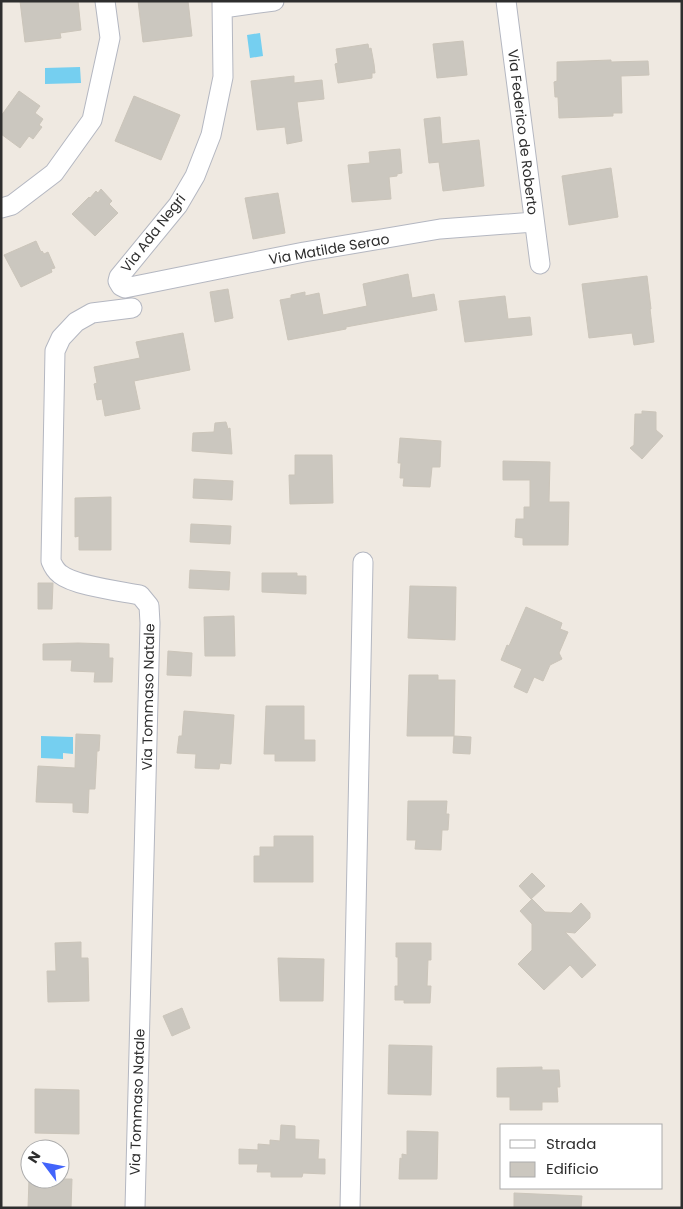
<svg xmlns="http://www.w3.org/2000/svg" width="683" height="1209" viewBox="0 0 683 1209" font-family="Poppins,sans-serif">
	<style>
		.water { fill: #75cff0 }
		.building { fill: #cbc7bf; stroke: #cbc5ba }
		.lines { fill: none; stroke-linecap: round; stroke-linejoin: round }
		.minor-casing { stroke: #b4b7c1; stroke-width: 21 }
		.minor { stroke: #fff; stroke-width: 19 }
		.labels { text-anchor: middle; stroke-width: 4.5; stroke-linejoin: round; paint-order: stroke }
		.street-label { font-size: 14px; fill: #2e2e2e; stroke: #fff }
	</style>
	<rect width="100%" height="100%" fill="#efe9e1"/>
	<path class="water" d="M260 33 263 56 250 58 247 35Z
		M80 67 81 83 45 84V68Z
		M41 736 73 737V754L63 753V759L41 758Z"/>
	<path class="building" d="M20 1H78L81 30 60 33 61 38 25 42Z
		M138 1H188L192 36 143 42Z
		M463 41 467 75 437 78 433 44Z
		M368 44 369 49 371 48 374 64 375 73H372V78L338 83 335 64 338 63 336 49Z
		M611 60V62L648 61 649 75 621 76 622 113H613V116L559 118 558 97H555L554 82 557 81V62Z
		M294 76V83L322 80 324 99 297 102 302 141 287 144 285 127 257 130 251 81Z
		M19 91 40 106 35 113 43 119 39 125 42 127 33 139 29 136 20 148 1 134V116Z
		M134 96 180 115 161 160 115 141Z
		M440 117 442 144 479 140 484 186 443 191 439 162 429 163 424 119Z
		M400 149 402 173 397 174V176L389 177 391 199 352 202 348 165 370 163 369 152Z
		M611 168 618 217 569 225 562 176Z
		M101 189 112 201 109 204 118 213 95 236 72 214 89 197 90 198 96 191 98 193Z
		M278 193 285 233 253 239 245 198Z
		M36 241 41 252 42 251 44 254 48 252 55 268 51 269 52 272 21 287 4 255Z
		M408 274 412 298 434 294 437 310 346 327V329L288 340 280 300 291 298V295L305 292V296L319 293 323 315 367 306 363 284Z
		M647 276 651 309H650L654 342 634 345 632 333 589 338 582 284Z
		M228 289 233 318 215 322 210 292Z
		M505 296 508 319 530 317 532 335 465 342 459 301Z
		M183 333 190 370 134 381 140 409 105 416 102 399 97 400 94 384 97 383 94 367 140 358 136 342Z
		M642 411 656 412V430L663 436 642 459 630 448 634 445 635 414H642Z
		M226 422 228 429 230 428 232 454 192 451 193 433 214 432 215 423Z
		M400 438 441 441 440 467H432L430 487 403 486 404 478H400L401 463H398Z
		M295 455H332L333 503 290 504 289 475H295Z
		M503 461 550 462 549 502H569L568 545H523V538L515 537 516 519H524V507H530V480H503Z
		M194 479 233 481 232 500 193 498Z
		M111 497V550H79V536L75 537V498Z
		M191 524 231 526 230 544 190 542Z
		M190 570 230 572 229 590 189 588Z
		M262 573H297V576H306V594L262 592Z
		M38 583H53L52 609H38Z
		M410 586 456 587 455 640 408 638Z
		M526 607 562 623 560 629 568 632 559 653 562 659 550 665 543 681 534 677 527 693 514 687 522 669 501 660 507 645 509 646Z
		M234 616 235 656H205L204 617Z
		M78 643 109 644V658H113L112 682H94L95 672 71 671 72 660H43V644Z
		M168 651 192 653 191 676 167 675Z
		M409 675H438V680H455L454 736 471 737 470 754 453 753 454 736H407Z
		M266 706H304V740H315V761H275V754H264Z
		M184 711 234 715 231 764 220 763 219 769 195 768 196 754 177 753 179 736H182Z
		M76 734 100 735 99 751H97L95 789H89L88 813 73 812V803L36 802 38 766 75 768Z
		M408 801H447L446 814H449L448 830H442L441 850 415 849 416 840H407Z
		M274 836H313V882H254V856H260V847H274Z
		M532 873 545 886 531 899 519 886Z
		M532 899 545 912 571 913 581 903 590 913V918L575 933 565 932 596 965 582 978 570 965 544 990 518 964 532 950V924L520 911Z
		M81 942V958H88L89 1001 48 1002 47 971H56L55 943Z
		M396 943H431V960H428L427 986H431L430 1003H404V1000H395V986H398V957H396Z
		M278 958 324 959 323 1001H280Z
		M182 1008 190 1028 172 1036 163 1016Z
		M389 1045 432 1046 431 1095 388 1094Z
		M542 1067V1070H559L560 1087H557L558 1102H542V1110H510V1097H497V1068Z
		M35 1089 79 1090V1134L35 1133Z
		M281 1125 295 1126V1139L319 1140 318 1159H325V1174L303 1173 302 1177H271V1172H257L258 1164H239V1149L258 1150V1144L270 1145V1140L280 1141Z
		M407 1131 438 1132 437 1179H399L400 1158 402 1159V1154L407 1155Z
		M29 1179H72L71 1208H28Z
		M514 1193 582 1196 581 1208H514Z"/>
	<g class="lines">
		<defs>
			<path id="minor" d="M222 1 223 77 211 135 195 176 178 205 119 277 118 281 121 286 125 288 304 252 440 229 534 222
				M506 1 540 264
				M223 8 274 1
				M1 208 12 205 54 173 92 120 110 38 105 1
				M132 308 92 313 76 322 61 338 55 351 51 561C53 566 56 571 60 574 75 586 120 591 140 595L149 606 150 623 135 1208
				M350 1208 363 562"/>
		</defs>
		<use href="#minor" class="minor-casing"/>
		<use href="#minor" class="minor"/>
	</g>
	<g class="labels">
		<g class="street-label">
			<text transform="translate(523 132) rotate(83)" y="5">Via Federico de Roberto</text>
			<text transform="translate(153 233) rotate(-52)" y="5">Via Ada Negri</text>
			<text transform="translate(329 249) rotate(-10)" y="5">Via Matilde Serao</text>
			<text transform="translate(148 697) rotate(-89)" y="5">Via Tommaso Natale</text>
			<text transform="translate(137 1102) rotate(-88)" y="5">Via Tommaso Natale</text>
		</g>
	</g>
	<rect width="683" height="1209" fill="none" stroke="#2e2e2e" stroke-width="5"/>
	<rect x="500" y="1124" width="162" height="65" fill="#ffffff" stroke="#ababab"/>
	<rect x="510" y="1140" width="25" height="8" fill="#ffffff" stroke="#ababab"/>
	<text x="546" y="1149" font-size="15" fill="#2e2e2e">Strada</text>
	<rect x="510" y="1162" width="25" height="15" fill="#cbc7bf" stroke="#ababab"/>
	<text x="546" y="1174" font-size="15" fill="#2e2e2e">Edificio</text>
	<g transform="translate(45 1164) rotate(302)"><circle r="24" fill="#ffffff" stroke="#ababab"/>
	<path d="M0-4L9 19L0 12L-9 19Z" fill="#4264fb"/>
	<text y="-8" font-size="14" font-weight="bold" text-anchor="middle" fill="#2e2e2e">N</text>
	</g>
</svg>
